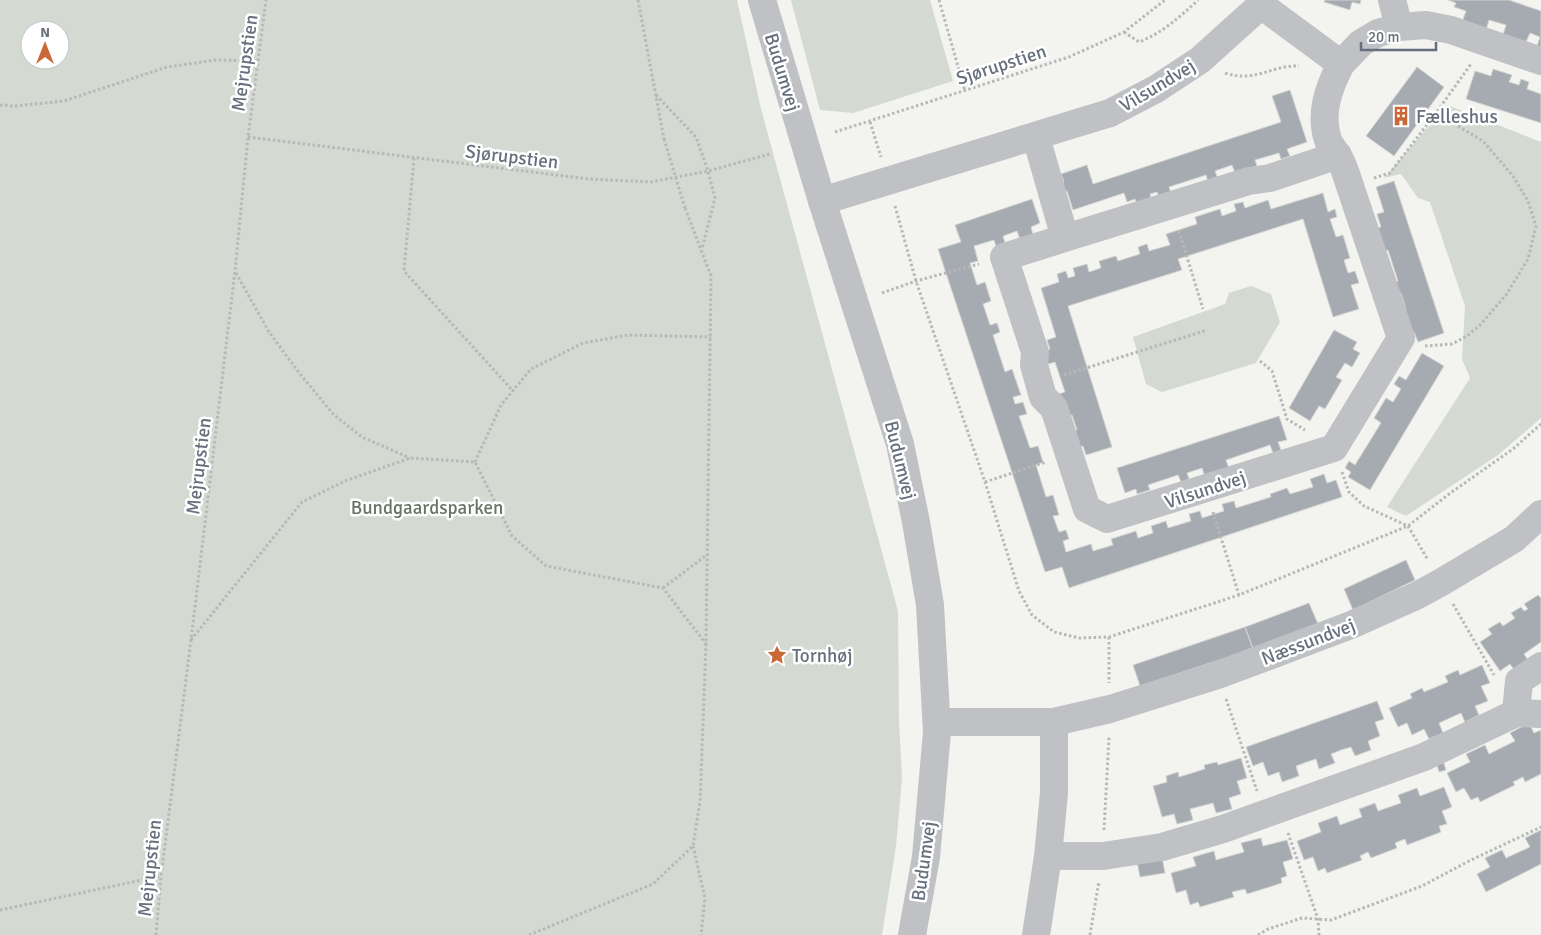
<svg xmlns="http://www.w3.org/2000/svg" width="1541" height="935" viewBox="0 0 1541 935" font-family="Signika,sans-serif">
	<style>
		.green { fill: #d4d9d1; fill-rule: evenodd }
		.building { fill: #a6abb1; stroke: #d4d4d2 }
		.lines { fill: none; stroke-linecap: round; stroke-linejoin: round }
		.path { stroke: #b6b8ba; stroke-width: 3; stroke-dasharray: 2.5 2.5; stroke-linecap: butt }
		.minor { stroke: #bfc1c4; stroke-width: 28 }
		.tertiary { stroke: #bfc1c4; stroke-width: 28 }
		.path-bridge { stroke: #b6b8ba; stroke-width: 3; stroke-dasharray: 2.5 2.5; stroke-linecap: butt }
		.labels { text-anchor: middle; stroke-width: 5; stroke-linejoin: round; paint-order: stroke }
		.street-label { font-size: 19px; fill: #66707d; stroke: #fff }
		.poi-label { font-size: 19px; fill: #66707d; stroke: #fff; text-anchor: start }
		.park-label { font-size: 19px; fill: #667564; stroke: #fff }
	</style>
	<rect width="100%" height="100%" fill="#f3f3f0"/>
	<path class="green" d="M0 0H737L761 109 898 611 899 722 902 778 896 846 882 935H0ZM30 30H60V60H30Z
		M791 0H930L953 81 853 113 820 110Z
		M1447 105 1541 142V418L1498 455 1406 516 1387 507 1470 378 1462 359 1465 306 1430 202 1418 198 1401 174 1384 178Z
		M1251 286 1271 294 1280 322 1256 363 1162 392 1146 384 1133 337 1225 304 1229 293Z"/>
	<path class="building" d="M1325 0H1361L1360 4 1352 2 1350 10 1324 2Z
		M1448 0H1509L1541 11V48L1537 46 1540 37 1530 33 1526 42 1503 35 1506 25 1489 20 1486 30 1462 22 1466 11 1454 7 1456 3Z
		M1417 67 1444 87 1394 156 1366 136Z
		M1493 69 1512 75 1509 82 1519 85 1521 79 1529 82 1527 89 1541 94V123L1466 99 1475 71 1491 76Z
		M1290 90 1307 142 1287 149 1290 156 1281 159 1279 153 1255 160 1257 166 1235 173 1232 165 1215 171 1218 179 1208 182 1206 175 1169 187 1171 193 1159 197 1157 192 1150 194 1152 201 1137 205 1135 199 1127 202 1124 193 1073 210 1067 191 1060 193 1057 184 1064 182 1061 174 1087 165 1093 184 1281 122 1272 96Z
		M1394 181 1444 333 1418 342 1414 332 1407 335 1400 311 1406 309 1401 293 1394 295 1391 284 1398 281 1388 250 1381 252 1373 229 1381 227 1377 214 1384 212 1376 187Z
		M1323 193 1328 212 1335 209 1337 217 1330 219 1336 237 1343 235 1350 258 1344 260 1348 273 1355 271 1359 283 1351 285 1359 309 1333 317 1303 219 1178 259 1182 270 1068 306 1112 447 1086 455 1083 446 1075 449 1070 433 1077 430 1072 415 1066 417 1059 394 1065 392 1055 362 1048 364 1044 351 1050 349 1047 340 1056 337 1041 288 1059 282 1057 274 1066 271 1068 278 1075 276 1073 268 1087 264 1089 272 1101 268 1099 261 1116 256 1118 261 1140 254 1138 247 1147 244 1149 251 1170 245 1166 234 1197 224 1195 217 1220 209 1222 216 1236 211 1234 204 1243 202 1245 208 1268 200 1271 209Z
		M1032 199 1040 223 1031 227 1033 235 1020 239 1017 231 1003 236 1005 243 996 246 994 240 974 246 978 261 970 263 977 285 985 282 991 301 983 304 990 325 997 323 1000 332 993 335 1005 372 1012 369 1021 395 1013 397 1015 404 1023 402 1027 414 1019 416 1030 448 1038 446 1043 462 1036 465 1046 497 1053 495 1059 515 1053 516 1059 532 1066 530 1069 539 1063 541 1066 552 1091 544 1093 551 1113 545 1111 539 1136 531 1138 538 1153 533 1151 526 1166 521 1168 528 1191 521 1189 514 1200 511 1202 518 1224 511 1222 504 1234 501 1236 508 1271 497 1270 494 1287 488 1290 494 1313 487 1310 479 1324 474 1327 483 1336 480 1342 497 1069 588 1062 567 1045 572 938 249 961 242 955 225Z
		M1334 330 1357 342 1353 349 1360 353 1352 367 1345 363 1336 377 1342 380 1325 409 1319 406 1310 421 1289 408Z
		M1422 353 1444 366 1370 490 1348 477 1351 472 1345 468 1349 461 1355 465 1381 423 1374 418 1386 398 1393 402 1401 389 1394 384 1399 376 1406 380Z
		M1279 416 1287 440 1278 442 1281 450 1273 453 1270 445 1226 460 1229 469 1205 477 1202 468 1187 473 1189 479 1181 482 1178 475 1148 485 1150 490 1137 494 1136 489 1125 493 1117 468Z
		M1406 560 1415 580 1353 610 1344 589Z
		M1538 595 1541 598V642L1524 654 1530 663 1516 672 1510 664 1500 671 1480 642 1492 634 1488 629 1500 622 1503 626 1515 618 1511 613 1521 607 1524 611 1528 609 1524 604Z
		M1309 603 1318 624 1253 649 1245 627Z
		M1245 627 1253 649 1140 686 1133 665Z
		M1482 665 1490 683 1481 686 1488 701 1475 706 1479 715 1465 722 1461 713 1439 723 1443 733 1429 739 1424 729 1412 735 1407 723 1398 727 1389 708 1412 698 1410 694 1422 688 1424 692 1448 682 1445 676 1458 670 1460 675Z
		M1377 701 1384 719 1375 722 1380 736 1368 741 1371 750 1355 756 1351 747 1341 750 1331 754 1335 763 1319 769 1316 759 1307 762 1296 766 1299 776 1282 782 1279 772 1268 776 1263 762 1253 766 1246 747Z
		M1529 723 1534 733 1541 730V774L1525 782 1523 777 1513 782 1515 785 1480 802 1478 797 1471 800 1464 788 1456 792 1447 773 1470 762 1466 754 1485 745 1489 754 1515 741 1510 733Z
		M1241 758 1247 778 1237 781 1241 794 1229 798 1232 809 1216 813 1213 803 1190 809 1193 820 1177 824 1174 814 1162 817 1153 786 1167 782 1166 776 1178 772 1179 777 1205 769 1204 765 1217 762 1218 765Z
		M1443 760 1446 770 1439 772 1436 762Z
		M1444 787 1452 807 1442 811 1447 824 1439 826 1441 832 1407 845 1405 839 1395 843 1397 848 1371 858 1368 852 1360 856 1362 860 1327 873 1325 868 1318 871 1313 857 1304 860 1297 841 1321 832 1318 823 1337 816 1340 825 1362 817 1359 809 1375 803 1378 811 1401 803 1398 795 1417 788 1420 796Z
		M1541 830V864L1486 892 1477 874 1490 867 1485 858 1502 850 1506 858 1530 847 1525 838Z
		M1261 838 1263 846 1287 840 1293 859 1283 862 1287 876 1281 878 1282 883 1247 894 1245 889 1232 892 1234 897 1200 907 1198 902 1190 905 1186 890 1176 893 1171 873 1196 866 1193 857 1214 851 1216 860 1244 852 1241 843Z
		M1162 857 1165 873 1140 877 1137 862Z"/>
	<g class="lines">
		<path class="path" d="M638 0 664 139
			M939 0 965 91
			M1124 32 1139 42C1162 33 1180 17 1198 0
			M1225 73C1256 83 1271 65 1299 66
			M656 95 696 137 708 171 715 198 702 249
			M0 105 14 106 64 101 167 67 216 60 259 61
			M870 122 881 157
			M835 132 1069 57 1124 32 1165 0
			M248 137 589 179 651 182 708 171 770 154
			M414 158 404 271 513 391
			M1374 178 1390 173 1436 113
			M895 206 916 281 985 482 1019 591 1032 615 1054 632 1079 638 1109 637 1239 595 1408 526 1449 494 1513 449 1541 424
			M1179 231 1203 309
			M236 273 269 332 300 374 334 415 362 437 410 458
			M882 293 916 281 979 264
			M1425 346 1452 344 1467 336 1480 325 1506 295 1528 259 1536 226 1528 201 1513 176 1483 141 1436 113 1471 64
			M1260 361 1272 371 1287 419 1305 430
			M1064 375 1207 330
			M475 462 501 405 531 369 583 343 628 335 711 337
			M1342 472 1349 492 1364 506 1408 526 1428 560
			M985 482 1046 462
			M1213 512 1239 595
			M663 588 708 554
			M1453 604 1494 675
			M1109 637V683
			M191 640 302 502 345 481 410 458 475 462 512 536 546 566 663 588 706 644
			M1226 699 1257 791
			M1104 830 1109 737
			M1288 833 1318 919 1319 935
			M693 846 705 898 701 935
			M0 910 161 876
			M156 935 161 876 191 640 235 271 248 137 266 0
			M529 935 653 884 693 846 700 802 706 644 711 276 685 208
			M1090 935 1099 881
			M1258 935 1268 929 1302 918 1331 920 1422 886 1469 861 1541 827"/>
		<path class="minor" d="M1392 0 1399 27
			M1341 64 1361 43 1378 33 1399 27 1426 25 1451 30 1541 61
			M1036 137 1065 238 1004 257 1035 352 1034 365 1043 397 1054 408 1087 509 1107 519 1334 448 1401 338 1346 174C1344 168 1342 162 1338 156 1335 150 1330 146 1328 140 1319 113 1329 87 1341 64L1261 5
			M822 201 1110 113 1156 89 1200 60 1261 5 1264 0
			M1065 238 1249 181 1270 178 1338 155
			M1516 713 1541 714
			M937 722H1054V793L1048 856 1036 935
			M1054 722 1110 709 1218 675 1351 625 1416 596 1440 583 1514 539 1541 514
			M1048 856H1103L1162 847 1223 829 1424 757 1516 713 1519 681 1541 666"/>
		<path class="tertiary" d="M762 0 822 201 900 444 916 522 930 605 937 732 926 857 912 935"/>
		<path class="path-bridge" d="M664 139 685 208"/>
	</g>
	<defs>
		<symbol id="building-bare" viewBox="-9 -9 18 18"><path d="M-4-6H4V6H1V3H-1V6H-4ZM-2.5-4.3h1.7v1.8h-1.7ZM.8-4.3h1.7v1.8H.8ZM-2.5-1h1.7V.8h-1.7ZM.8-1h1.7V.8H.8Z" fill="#cb6838" stroke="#fff" stroke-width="2.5" paint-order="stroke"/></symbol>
		<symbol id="sight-bare" viewBox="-9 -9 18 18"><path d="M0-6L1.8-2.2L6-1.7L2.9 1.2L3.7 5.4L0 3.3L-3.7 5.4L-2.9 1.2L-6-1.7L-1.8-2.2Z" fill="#cb6838" stroke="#fff" stroke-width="2.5" paint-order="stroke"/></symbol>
	</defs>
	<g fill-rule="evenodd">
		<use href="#building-bare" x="1387" y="102" width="28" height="28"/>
		<use href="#sight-bare" x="763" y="641" width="28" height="28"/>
	</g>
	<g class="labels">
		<g class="street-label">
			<text transform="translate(244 63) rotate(-82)" y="7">Mejrupstien</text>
			<text transform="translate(1001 64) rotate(-18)" y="7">Sjørupstien</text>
			<text transform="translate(783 72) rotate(73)" y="7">Budumvej</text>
			<text transform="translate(1157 85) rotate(-31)" y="7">Vilsundvej</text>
			<text transform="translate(512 156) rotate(7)" y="7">Sjørupstien</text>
			<text transform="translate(901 460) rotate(76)" y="7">Budumvej</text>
			<text transform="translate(198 466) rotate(-83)" y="7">Mejrupstien</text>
			<text transform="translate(1205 489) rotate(-18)" y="7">Vilsundvej</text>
			<text transform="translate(1308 641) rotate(-21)" y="7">Næssundvej</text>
			<text transform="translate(923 861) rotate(-82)" y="7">Budumvej</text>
			<text transform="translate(149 868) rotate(-84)" y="7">Mejrupstien</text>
		</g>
		<g class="poi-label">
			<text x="1416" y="123">Fælleshus</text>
			<text x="792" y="662">Tornhøj</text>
		</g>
		<g class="park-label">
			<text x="427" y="514">Bundgaardsparken</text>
		</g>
	</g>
	<g transform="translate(45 45)"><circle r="24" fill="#ffffff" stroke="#c2c6cb"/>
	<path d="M0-4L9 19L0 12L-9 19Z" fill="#cb6838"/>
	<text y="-8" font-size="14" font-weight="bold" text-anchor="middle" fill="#66707d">N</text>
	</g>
	<path d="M1361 42v8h75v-8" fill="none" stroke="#66707d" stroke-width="2.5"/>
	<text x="1368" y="42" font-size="15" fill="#66707d" stroke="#ffffff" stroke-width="4" paint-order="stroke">20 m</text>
</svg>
